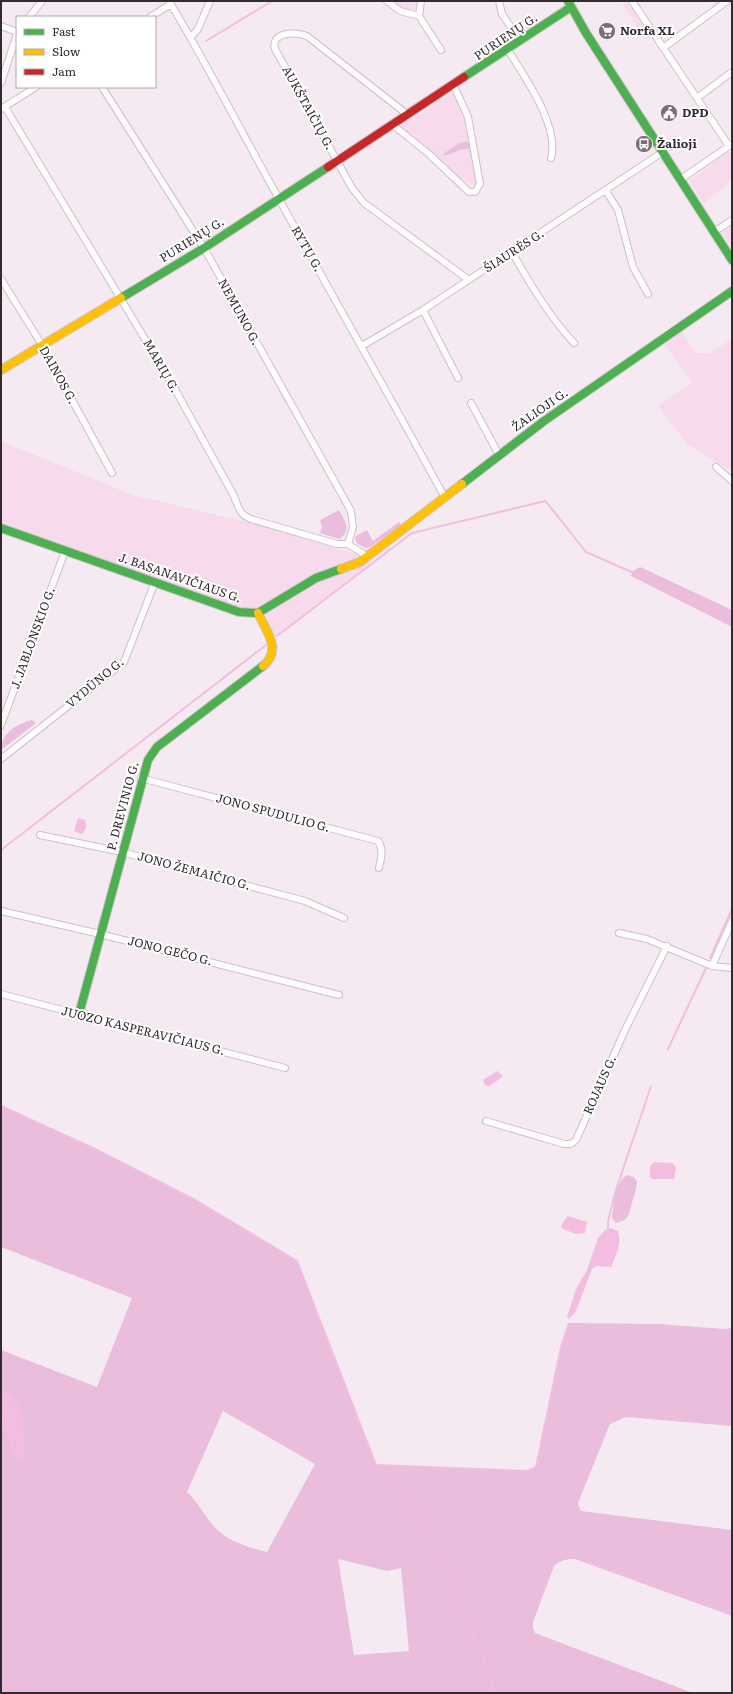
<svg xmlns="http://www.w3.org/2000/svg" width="733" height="1694" viewBox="0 0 733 1694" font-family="Literata,serif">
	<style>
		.green { fill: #f8daed }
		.forest { fill: #e9bddb; fill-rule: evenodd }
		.water { fill: #f2bde0 }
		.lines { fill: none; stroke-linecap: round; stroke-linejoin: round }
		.stream { stroke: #f2bde0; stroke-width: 2 }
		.street-casing { stroke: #cbc1c7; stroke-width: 8 }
		.fast-casing { stroke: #cbc1c7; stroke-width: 10 }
		.slow-casing { stroke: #cbc1c7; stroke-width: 10 }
		.jam-casing { stroke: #cbc1c7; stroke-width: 10 }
		.street { stroke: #fefcfd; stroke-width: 6 }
		.fast { stroke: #4caf50; stroke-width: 8 }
		.slow { stroke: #ffc107; stroke-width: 8 }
		.jam { stroke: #c62828; stroke-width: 8 }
		.labels { text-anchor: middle; stroke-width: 4; stroke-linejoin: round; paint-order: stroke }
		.poi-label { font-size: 12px; font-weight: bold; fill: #342b30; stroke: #fff; text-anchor: start }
		.street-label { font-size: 12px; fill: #342b30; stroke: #fff }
	</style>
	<rect width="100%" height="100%" fill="#f6eaf2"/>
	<path class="green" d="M393 1H419L416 9 409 11Z
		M628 2 651 37 646 40 622 4Z
		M454 92 464 114 471 144 450 155 465 148 472 149 476 184 474 185C461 183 438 157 427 148 418 140 409 134 399 127Z
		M729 151 732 155V180L704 204 689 181Z
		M732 225V248L722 233Z
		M679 329 696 353H710L732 339V473L729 470 687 444 658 406 692 382 662 341Z
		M1 441 133 495 243 521 356 554 359 558 357 561C343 565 328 569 315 575 297 583 269 608 250 609 240 610 230 605 220 602L1 522Z
		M368 561 371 563 275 637 265 620 268 611 323 578 359 567Z"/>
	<path class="forest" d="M466 142 471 144 472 149C461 147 455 154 444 155L443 154 459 143Z
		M339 510C345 520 352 531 339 539L320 533 322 527 320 520Z
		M399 522 401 525 370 547 366 548 358 544 355 540 356 536 367 530 373 541Z
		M640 567 732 610V627L631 576 633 571Z
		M32 720 36 723 1 750C2 732 17 724 32 720Z
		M1 1106 95 1149 197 1201 297 1261 376 1465 527 1471 536 1467 561 1347 568 1323 658 1324 724 1329 732 1328V1426L626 1417 610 1424 578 1503 579 1507 581 1511 732 1530V1616L575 1559C566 1559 561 1560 554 1566L533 1622V1629L535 1633 693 1693H1V1419L15 1456 4 1394 1 1396V1350L97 1387 132 1298 1 1247ZM223 1411 315 1464 267 1552C253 1549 232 1542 221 1533 207 1522 200 1504 187 1492ZM338 1559 387 1571 401 1568 409 1651 354 1655Z
		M627 1175 634 1177 637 1182 636 1188 629 1214 625 1220 616 1223 612 1218C614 1204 614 1183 627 1175Z"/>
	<path class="water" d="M78 818 85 820C87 826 86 831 81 834L74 831Z
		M497 1071 503 1076 501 1078 488 1087 484 1084 483 1080Z
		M654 1162 672 1163 676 1167 674 1179H652L650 1177V1166Z
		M568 1216 587 1222 585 1233 576 1234 563 1229 561 1226 565 1219Z
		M611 1228 618 1231C622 1244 616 1255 611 1267L597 1266 592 1269 576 1311 569 1319 567 1317 576 1289 587 1270 598 1238 605 1230Z
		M4 1394H10C27 1409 25 1438 24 1459L22 1461H18L15 1456 1 1419V1396Z"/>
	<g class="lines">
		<path class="stream" d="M206 41 272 1
			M277 636 412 533 541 502 545 501 548 504 586 552 636 574 732 619
			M1 850 266 645
			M710 958 732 909
			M668 1049 706 968
			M1 1106 95 1149 197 1201 297 1261 376 1465 391 1478 429 1531
			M608 1229V1221L616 1190 651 1086
			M376 1465 527 1471 536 1467 561 1347 567 1329
			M441 1555 492 1681 495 1693"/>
		<defs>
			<path id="street" d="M169 1C208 66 242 133 279 199 334 299 391 398 445 498
				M387 1 400 11 419 16 441 50
				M499 1 502 14 520 41
				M632 1 729 146
				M419 16 421 1
				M29 17 42 1
				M150 17 171 4
				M1 26 17 32
				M191 37 198 29 210 1
				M663 48 727 1
				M508 50C524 76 560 126 551 158
				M1 83 17 34
				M102 87 204 248 351 511 353 527 348 544
				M697 98 732 72
				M5 107 171 382 234 496C239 509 240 516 254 520L337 544H348L368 557
				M1 109 36 87
				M408 115 307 36C297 32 270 31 275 49L352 188 364 203 469 280
				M393 125 429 154 469 192H475L480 184 468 117 454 86
				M681 179 732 144
				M606 191 618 210 633 267 648 294
				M714 232 732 220
				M512 252C530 284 549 316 574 343
				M1 279 42 345 112 473
				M423 310 458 378
				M362 346 423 310 663 152
				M471 403 499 455
				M716 467 732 481
				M1 725 65 551
				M1 759 124 662 155 582
				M141 778 378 841C384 850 381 858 379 868
				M40 835 122 852 305 901 344 918
				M1 911 100 934 339 995
				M619 933 647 939 712 966 732 921
				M712 966 732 968
				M1 994 285 1068
				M486 1121 564 1144H571L576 1140 625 1030 667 946"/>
			<path id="fast" d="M568 1 586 33 732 260
				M464 77 571 7
				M121 298 204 248 328 167
				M462 484 544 421 732 291
				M1 528 239 612 258 613 316 578 341 569
				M79 1014 148 760 157 747 263 666"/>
			<path id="slow" d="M1 370 121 298
				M341 569 360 562 462 484
				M258 613C266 631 283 650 263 666"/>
			<path id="jam" d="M328 167 464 77"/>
		</defs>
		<use href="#street" class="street-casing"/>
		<use href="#fast" class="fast-casing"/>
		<use href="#slow" class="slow-casing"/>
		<use href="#jam" class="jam-casing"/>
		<use href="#street" class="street"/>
		<use href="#fast" class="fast"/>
		<use href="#slow" class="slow"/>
		<use href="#jam" class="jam"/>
	</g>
	<defs>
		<symbol id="supermarket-disc" viewBox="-11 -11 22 22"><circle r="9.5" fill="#786e74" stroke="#fff"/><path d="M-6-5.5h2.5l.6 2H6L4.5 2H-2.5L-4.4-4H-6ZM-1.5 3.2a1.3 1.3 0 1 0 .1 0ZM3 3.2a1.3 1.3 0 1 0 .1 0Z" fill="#fff"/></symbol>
		<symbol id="civic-disc" viewBox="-11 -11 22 22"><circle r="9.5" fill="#786e74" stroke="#fff"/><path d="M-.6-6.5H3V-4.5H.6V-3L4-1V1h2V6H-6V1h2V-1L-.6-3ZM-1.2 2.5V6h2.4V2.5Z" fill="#fff"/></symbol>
		<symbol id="bus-disc" viewBox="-11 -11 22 22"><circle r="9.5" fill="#786e74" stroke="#fff"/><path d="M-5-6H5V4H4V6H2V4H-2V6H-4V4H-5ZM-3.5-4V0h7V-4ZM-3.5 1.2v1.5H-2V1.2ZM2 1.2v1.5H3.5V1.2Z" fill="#fff"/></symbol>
	</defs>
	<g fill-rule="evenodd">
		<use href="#supermarket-disc" x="597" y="21" width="20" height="20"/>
		<use href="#civic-disc" x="659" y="103" width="20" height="20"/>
		<use href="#bus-disc" x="634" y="134" width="20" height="20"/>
	</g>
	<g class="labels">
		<g class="poi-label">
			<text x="620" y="35">Norfa XL</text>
			<text x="682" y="117">DPD</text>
			<text x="657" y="148">Žalioji</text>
		</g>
		<g class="street-label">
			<text transform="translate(506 37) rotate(-34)" y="4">PURIENŲ G.</text>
			<text transform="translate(308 108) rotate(61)" y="4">AUKŠTAIČIŲ G.</text>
			<text transform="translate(192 240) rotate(-32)" y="4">PURIENŲ G.</text>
			<text transform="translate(307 249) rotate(60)" y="4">RYTŲ G.</text>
			<text transform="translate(514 251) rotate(-33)" y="4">ŠIAURĖS G.</text>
			<text transform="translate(239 312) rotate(61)" y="4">NEMUNO G.</text>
			<text transform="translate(161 366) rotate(60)" y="4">MARIŲ G.</text>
			<text transform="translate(58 375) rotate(61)" y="4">DAINOS G.</text>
			<text transform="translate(540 410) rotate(-35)" y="4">ŽALIOJI G.</text>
			<text transform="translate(180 578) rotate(19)" y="4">J. BASANAVIČIAUS G.</text>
			<text transform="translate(33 638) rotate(-70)" y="4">J. JABLONSKIO G.</text>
			<text transform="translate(95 683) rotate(-40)" y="4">VYDŪNO G.</text>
			<text transform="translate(123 806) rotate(-75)" y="4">P. DREVINIO G.</text>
			<text transform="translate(273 813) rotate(15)" y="4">JONO SPUDULIO G.</text>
			<text transform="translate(194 871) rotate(15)" y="4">JONO ŽEMAIČIO G.</text>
			<text transform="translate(170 951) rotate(14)" y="4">JONO GEČO G.</text>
			<text transform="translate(143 1031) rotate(14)" y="4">JUOZO KASPERAVIČIAUS G.</text>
			<text transform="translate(600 1085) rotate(-66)" y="4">ROJAUS G.</text>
		</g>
	</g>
	<rect width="733" height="1694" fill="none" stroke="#342b30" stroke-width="4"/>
	<rect x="16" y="16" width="140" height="72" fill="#ffffff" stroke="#aeaaac"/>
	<rect x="24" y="29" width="20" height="6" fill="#4caf50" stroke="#aeaaac"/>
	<text x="52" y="36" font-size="12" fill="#342b30">Fast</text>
	<rect x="24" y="49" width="20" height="6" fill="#ffc107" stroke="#aeaaac"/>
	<text x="52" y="56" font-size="12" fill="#342b30">Slow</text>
	<rect x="24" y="69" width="20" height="6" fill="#c62828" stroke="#aeaaac"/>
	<text x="52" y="76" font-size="12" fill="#342b30">Jam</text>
</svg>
